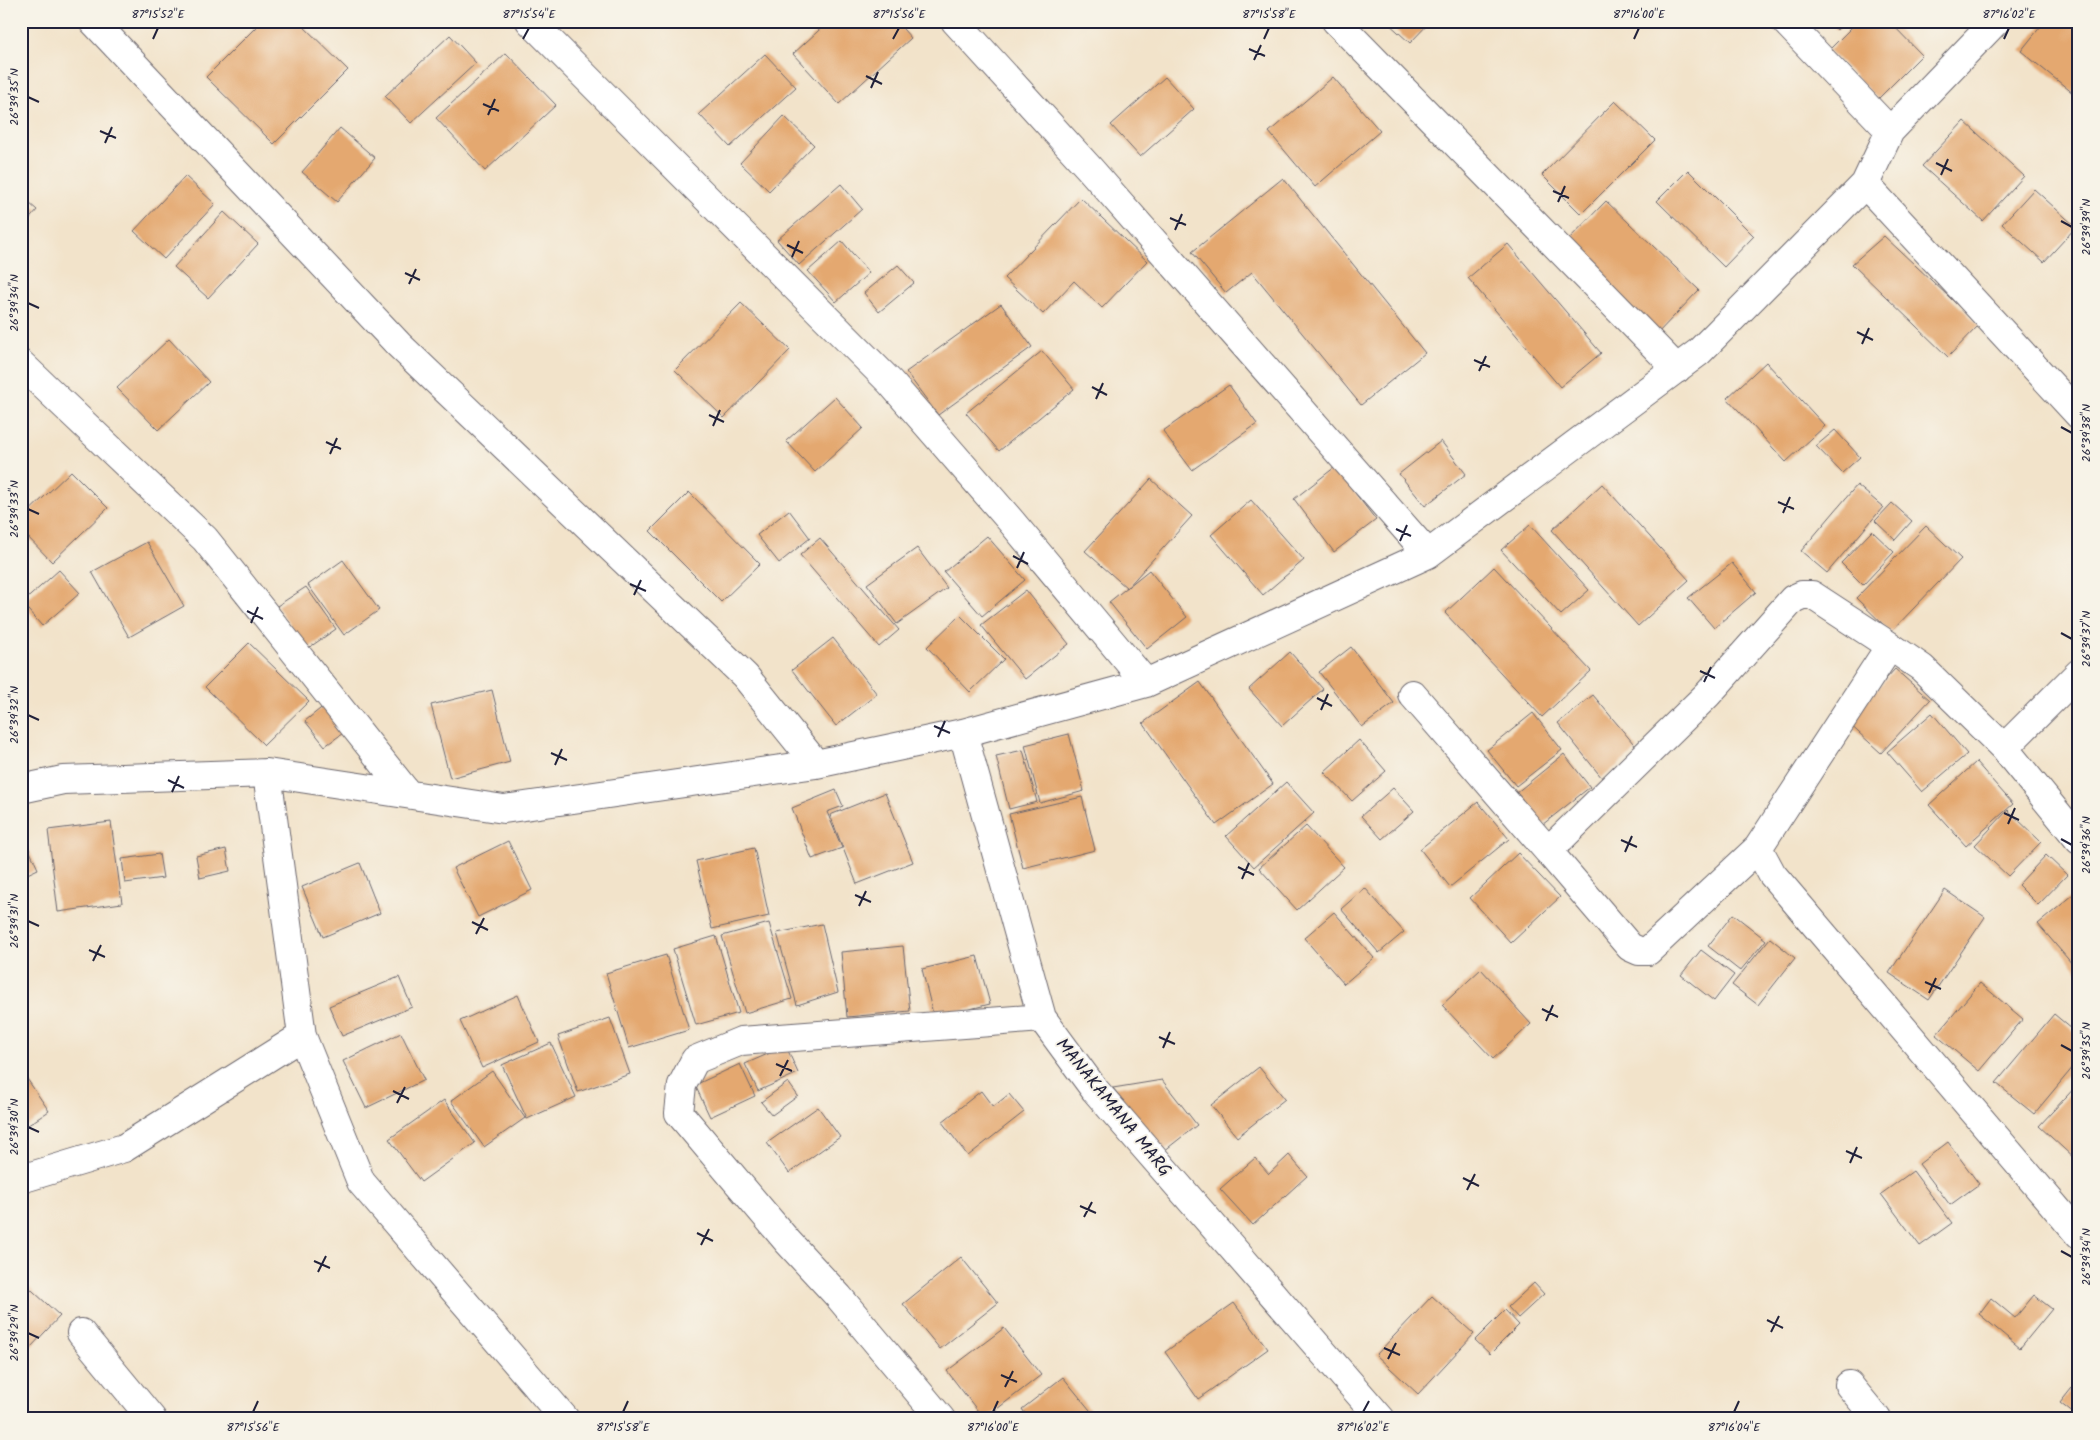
<svg xmlns="http://www.w3.org/2000/svg" width="2100" height="1440" viewBox="0 0 2100 1440" font-family="Kalam,sans-serif">
	<style>
		.building { fill: #e4a86f }
		.lines { fill: none; stroke-linecap: round; stroke-linejoin: round }
		.minor-casing { stroke: #6b666d; stroke-width: 30 }
		.minor { stroke: #fff; stroke-width: 28 }
		.ticks { fill: none; stroke: #22223b; stroke-width: 2 }
		.labels { text-anchor: middle; stroke-width: 4; stroke-linejoin: round; paint-order: stroke }
		.street-label { font-size: 18px; fill: #22223b; stroke: #f7f3e8 }
		.neatline { fill: none; stroke: #22223b; stroke-width: 2 }
		.ticks-label { font-size: 12px; text-anchor: middle; fill: #22223b }
	</style>
	<rect width="100%" height="100%" fill="#f7f3e8"/>
	<filter id="ink" filterUnits="userSpaceOnUse"><feTurbulence type="fractalNoise" baseFrequency=".02" numOctaves="2"/><feDisplacementMap in="SourceGraphic" scale="10" xChannelSelector="R" yChannelSelector="G"/><feConvolveMatrix kernelMatrix="1 2 1 2 8 2 1 2 1" color-interpolation-filters="sRGB"/></filter>
	<filter id="wash" filterUnits="userSpaceOnUse"><feTurbulence type="fractalNoise" baseFrequency=".0096" numOctaves="4" result="noise"/><feDisplacementMap in="SourceGraphic" scale="20" xChannelSelector="R" yChannelSelector="G"/><feGaussianBlur stdDeviation="1.12" result="paint"/><feColorMatrix in="noise" values="0 0 0 0 0 0 0 0 0 0 0 0 0 0 0 0 0 1.4 0 .05"/><feComposite in="paint" operator="in"/></filter>
	<g filter="url(#wash)">
		<rect width="100%" height="100%" fill="#f2e3ca"/>
		<g id="blocks">
			<path class="building" d="M262 21H298L348 70 274 144 206 77Z
				M829 21H896L911 38 839 104 793 54Z
				M1386 21H1431L1410 43Z
				M1828 21H1845L1837 30Z
				M1858 21H1889L1922 55 1878 99 1829 50Z
				M2045 21H2069L2079 29V98L2021 51Z
				M450 35 476 63 411 123 385 96Z
				M506 53 556 105 485 171 436 118Z
				M765 54 796 87 730 147 699 114Z
				M1165 77 1194 109 1140 157 1111 125Z
				M1333 77 1380 131 1315 187 1269 132Z
				M1615 101 1655 140 1581 214 1542 175Z
				M784 116 814 145 769 191 740 163Z
				M1964 121 2024 176 1983 221 1922 166Z
				M340 128 375 158 337 202 302 172Z
				M1688 170 1754 236 1724 267 1657 201Z
				M185 176 215 204 164 259 134 231Z
				M1283 178 1425 353 1361 405 1252 272 1226 293 1192 252Z
				M841 184 862 209 799 265 777 240Z
				M2034 189 2076 227 2044 262 2002 224Z
				M21 196 37 210 21 229Z
				M1081 198 1147 261 1102 308 1074 281 1043 314 1004 278Z
				M1606 201 1699 290 1655 336 1562 246Z
				M224 212 258 244 208 298 174 267Z
				M1884 236 1979 325 1948 357 1852 264Z
				M842 241 869 273 836 302 808 271Z
				M1508 244 1601 353 1560 387 1468 278Z
				M898 265 914 283 879 312 864 293Z
				M741 303 790 350 724 418 675 370Z
				M1001 304 1032 347 938 415 906 372Z
				M169 339 209 382 158 430 117 388Z
				M1042 351 1074 389 999 451 966 413Z
				M1766 362 1825 426 1786 462 1727 398Z
				M1229 385 1257 424 1192 470 1163 431Z
				M835 397 863 428 815 472 786 441Z
				M1835 430 1860 457 1842 473 1816 446Z
				M1441 441 1466 474 1425 506 1399 474Z
				M1335 467 1376 520 1334 552 1294 499Z
				M71 471 108 508 52 562 21 530V519Z
				M1151 479 1192 516 1127 588 1085 551Z
				M1602 484 1689 580 1638 626 1552 530Z
				M1857 485 1883 507 1827 573 1801 551Z
				M689 492 760 564 721 602 650 531Z
				M1251 500 1304 560 1263 595 1211 535Z
				M1892 503 1912 521 1895 540 1875 521Z
				M789 510 810 538 779 563 757 535Z
				M1530 525 1589 590 1561 615 1501 550Z
				M1926 526 1961 559 1891 632 1856 598Z
				M1872 531 1894 552 1863 585 1841 563Z
				M987 536 1025 580 982 616 944 572Z
				M820 538 899 630 879 647 800 555Z
				M147 542 184 606 129 637 92 572Z
				M917 548 947 588 897 624 867 584Z
				M343 560 379 610 344 635 308 585Z
				M1732 563 1756 592 1714 628 1688 598Z
				M1494 567 1591 671 1542 717 1445 613Z
				M59 570 80 593 42 626 22 603Z
				M1149 570 1187 617 1147 649 1109 602Z
				M306 587 336 629 307 649 277 606Z
				M1026 590 1069 644 1025 679 981 625Z
				M960 615 1004 659 970 692 927 647Z
				M833 638 877 694 836 726 792 670Z
				M249 643 309 701 264 745 205 687Z
				M1351 647 1394 703 1362 727 1319 672Z
				M1290 652 1323 689 1282 726 1249 689Z
				M1895 669 1930 700 1881 753 1847 722Z
				M1200 682 1273 784 1216 825 1143 723Z
				M492 690 510 762 450 778 431 705Z
				M1593 695 1638 749 1602 778 1558 723Z
				M325 705 346 731 325 746 305 721Z
				M1533 713 1562 750 1516 786 1487 750Z
				M1932 713 1967 754 1922 792 1887 752Z
				M1069 734 1084 791 1040 803 1025 745Z
				M1359 740 1386 771 1352 801 1324 772Z
				M1023 750 1037 802 1009 809 996 756Z
				M1564 754 1590 787 1542 825 1516 793Z
				M1976 762 2013 804 1966 846 1929 805Z
				M1286 782 1314 813 1254 867 1226 836Z
				M1393 788 1414 811 1382 839 1361 816Z
				M836 790 843 806 827 812 842 848 812 859 792 808Z
				M885 793 913 862 857 884 830 815Z
				M1082 797 1095 850 1023 868 1009 814Z
				M1478 802 1509 839 1450 887 1420 849Z
				M2008 810 2041 842 2008 876 1975 845Z
				M111 822 122 903 58 912 48 830Z
				M1306 826 1344 867 1297 910 1259 868Z
				M21 832 38 869 21 877Z
				M508 841 532 890 478 917 453 868Z
				M754 848 769 916 712 929 696 861Z
				M226 849 230 871 200 878 196 856Z
				M1518 853 1560 897 1511 943 1470 898Z
				M159 854 163 878 125 883 122 859Z
				M2046 855 2067 875 2038 905 2018 885Z
				M360 863 380 913 323 937 302 887Z
				M1365 888 1404 932 1379 953 1341 909Z
				M1945 890 1985 917 1929 1000 1889 973Z
				M2079 890V972L2038 924Z
				M1334 912 1374 958 1344 984 1304 938Z
				M1733 914 1766 940 1740 971 1708 946Z
				M769 923 792 999 745 1013 722 936Z
				M822 924 838 992 797 1005 777 933Z
				M716 936 739 1013 696 1025 673 949Z
				M1770 938 1795 958 1758 1005 1732 985Z
				M903 946 910 1011 847 1017 841 952Z
				M1701 950 1734 975 1714 1001 1681 975Z
				M666 955 689 1030 629 1048 606 973Z
				M977 956 990 1004 934 1018 922 969Z
				M1481 969 1531 1024 1493 1059 1442 1005Z
				M399 977 412 1007 342 1036 329 1006Z
				M1980 983 2023 1019 1979 1071 1936 1035Z
				M518 995 539 1042 482 1068 460 1021Z
				M2054 1014 2079 1035V1060L2034 1114 1996 1083Z
				M610 1018 630 1074 578 1092 558 1036Z
				M401 1033 424 1080 366 1108 343 1061Z
				M551 1043 576 1097 527 1119 502 1065Z
				M786 1046 798 1073 758 1091 745 1064Z
				M740 1064 755 1096 710 1117 695 1085Z
				M1259 1067 1285 1099 1237 1137 1211 1105Z
				M21 1070 49 1111 21 1130Z
				M492 1071 525 1118 484 1147 451 1101Z
				M1162 1080 1197 1125 1164 1151 1113 1088Z
				M788 1082 798 1096 772 1115 761 1102Z
				M2079 1083V1155L2075 1159 2039 1126Z
				M981 1091 993 1107 1009 1094 1024 1112 968 1156 942 1122Z
				M444 1100 475 1143 421 1182 389 1139Z
				M818 1107 840 1137 789 1173 767 1143Z
				M1948 1142 1979 1184 1950 1205 1919 1164Z
				M1289 1155 1307 1176 1253 1225 1220 1189 1255 1158 1269 1174Z
				M1913 1171 1952 1223 1920 1246 1881 1194Z
				M961 1257 998 1303 940 1349 903 1304Z
				M21 1280 60 1316 30 1348 21 1340Z
				M1534 1283 1544 1294 1518 1318 1508 1307Z
				M2034 1295 2052 1309 2020 1348 1979 1314 1991 1298 2015 1318Z
				M1432 1296 1474 1334 1418 1394 1376 1355Z
				M1234 1303 1268 1349 1198 1399 1165 1352Z
				M1505 1310 1519 1325 1490 1354 1475 1340Z
				M1004 1328 1041 1375 984 1419 947 1371Z
				M1063 1377 1094 1415 1089 1419H1029L1022 1409Z
				M2079 1379V1418L2060 1403Z"/>
		</g>
	</g>
	<g filter="url(#ink)">
		<use href="#blocks" fill-opacity="0" stroke="#6b666d" stroke-width="1"/>
		<g class="lines">
			<defs>
				<path id="minor" d="M93 21 399 345 745 676 816 764
					M530 21 890 382 1010 520 1146 683
					M955 21 1090 169 1428 554
					M1336 21 1677 369
					M1785 21 1890 131
					M1865 184 2079 415
					M21 364 205 539 408 794
					M1412 694 1548 851
					M963 733 1042 1018 1095 1090 1381 1419
					M2004 748 2079 673
					M267 773 302 1036 361 1182 565 1419
					M21 789 63 780 267 773 504 809 816 764 963 733 1146 683 1428 554 1699 352 1865 184 1890 131 1996 21
					M2079 840 2004 748 1922 668 1890 646 1758 848 1772 874 2079 1235
					M1758 848 1648 951H1639L1630 947 1548 851 1708 694 1793 599 1802 595H1812L1890 646
					M21 1179 124 1148 302 1036
					M81 1333 152 1419
					M1849 1385 1877 1419
					M941 1419 839 1297 788 1242 679 1113 682 1085 695 1060 741 1041 1042 1018"/>
			</defs>
			<use href="#minor" class="minor-casing"/>
			<use href="#minor" class="minor"/>
		</g>
	</g>
	<path class="ticks" d="M153 39 158 28M523 39 529 28M893 39 899 28M1264 39 1269 28M1634 39 1639 28M2004 39 2009 28M1249 49 1265 56M1254 60 1261 45M866 76 882 84M871 88 878 72M28 97 39 102M483 104 499 111M488 115 495 99M100 131 116 138M105 143 112 127M1936 163 1952 171M1941 175 1948 159M1553 191 1569 198M1558 202 1565 186M1170 218 1186 225M2061 221 2072 227M1175 230 1182 214M787 245 803 253M792 257 799 241M405 273 420 280M409 284 416 269M28 303 39 308M1857 332 1873 340M1862 344 1869 328M1474 360 1490 367M1479 371 1486 356M1092 387 1107 395M1096 399 1103 383M709 415 724 422M713 426 720 410M2061 427 2072 433M326 442 341 449M330 454 337 438M1778 502 1794 509M28 509 39 514M1783 513 1790 497M1396 529 1411 536M1400 541 1407 525M1013 556 1028 564M1017 568 1024 552M630 584 646 591M634 595 641 580M247 611 263 619M251 623 258 607M2061 633 2072 639M1700 671 1715 678M1704 682 1711 667M1317 698 1332 706M1321 710 1328 694M28 715 39 720M934 726 950 733M938 737 945 721M551 753 567 760M555 765 562 749M168 780 184 788M172 792 179 776M2004 813 2019 820M2008 824 2015 808M2061 839 2072 845M1621 840 1637 847M1625 852 1632 836M1238 867 1254 875M1242 879 1249 863M855 895 871 902M859 906 866 891M28 921 39 926M472 922 488 930M476 934 484 918M89 950 105 957M93 961 101 945M1925 982 1941 989M1929 993 1936 978M1542 1009 1558 1017M1546 1021 1553 1005M1159 1037 1175 1044M2061 1045 2072 1051M1163 1048 1170 1032M776 1064 792 1071M780 1076 788 1060M393 1091 409 1099M397 1103 405 1087M28 1127 39 1132M1846 1151 1862 1158M1850 1163 1857 1147M1463 1178 1479 1186M1467 1190 1475 1174M1080 1206 1096 1213M1084 1217 1092 1202M697 1233 713 1241M701 1245 709 1229M2061 1251 2072 1257M314 1261 330 1268M318 1272 326 1256M1767 1320 1783 1328M1771 1332 1779 1316M28 1333 39 1338M1384 1348 1400 1355M1388 1359 1396 1343M1001 1375 1017 1382M1005 1387 1013 1371M253 1412 258 1401M623 1412 628 1401M993 1412 998 1401M1363 1412 1369 1401M1734 1412 1739 1401"/>
	<g class="labels">
		<g class="street-label">
			<text transform="translate(1114 1107) rotate(51)" y="6">MANAKAMANA MARG</text>
		</g>
	</g>
	<rect width="2100" height="1440" fill="none" stroke="#f7f3e8" stroke-width="55"/>
	<rect x="28" y="28" width="2044" height="1384" class="neatline"/>
	<g class="ticks-label">
		<text x="158" y="18">87°15'52"E</text>
		<text x="529" y="18">87°15'54"E</text>
		<text x="899" y="18">87°15'56"E</text>
		<text x="1269" y="18">87°15'58"E</text>
		<text x="1639" y="18">87°16'00"E</text>
		<text x="2009" y="18">87°16'02"E</text>
		<text transform="translate(14 97) rotate(-90)" y="4">26°39'35"N</text>
		<text transform="translate(2086 227) rotate(-90)" y="4">26°39'39"N</text>
		<text transform="translate(14 303) rotate(-90)" y="4">26°39'34"N</text>
		<text transform="translate(2086 433) rotate(-90)" y="4">26°39'38"N</text>
		<text transform="translate(14 509) rotate(-90)" y="4">26°39'33"N</text>
		<text transform="translate(2086 639) rotate(-90)" y="4">26°39'37"N</text>
		<text transform="translate(14 715) rotate(-90)" y="4">26°39'32"N</text>
		<text transform="translate(2086 845) rotate(-90)" y="4">26°39'36"N</text>
		<text transform="translate(14 921) rotate(-90)" y="4">26°39'31"N</text>
		<text transform="translate(2086 1051) rotate(-90)" y="4">26°39'35"N</text>
		<text transform="translate(14 1127) rotate(-90)" y="4">26°39'30"N</text>
		<text transform="translate(2086 1257) rotate(-90)" y="4">26°39'34"N</text>
		<text transform="translate(14 1333) rotate(-90)" y="4">26°39'29"N</text>
		<text x="253" y="1431">87°15'56"E</text>
		<text x="623" y="1431">87°15'58"E</text>
		<text x="993" y="1431">87°16'00"E</text>
		<text x="1363" y="1431">87°16'02"E</text>
		<text x="1734" y="1431">87°16'04"E</text>
	</g>
</svg>
